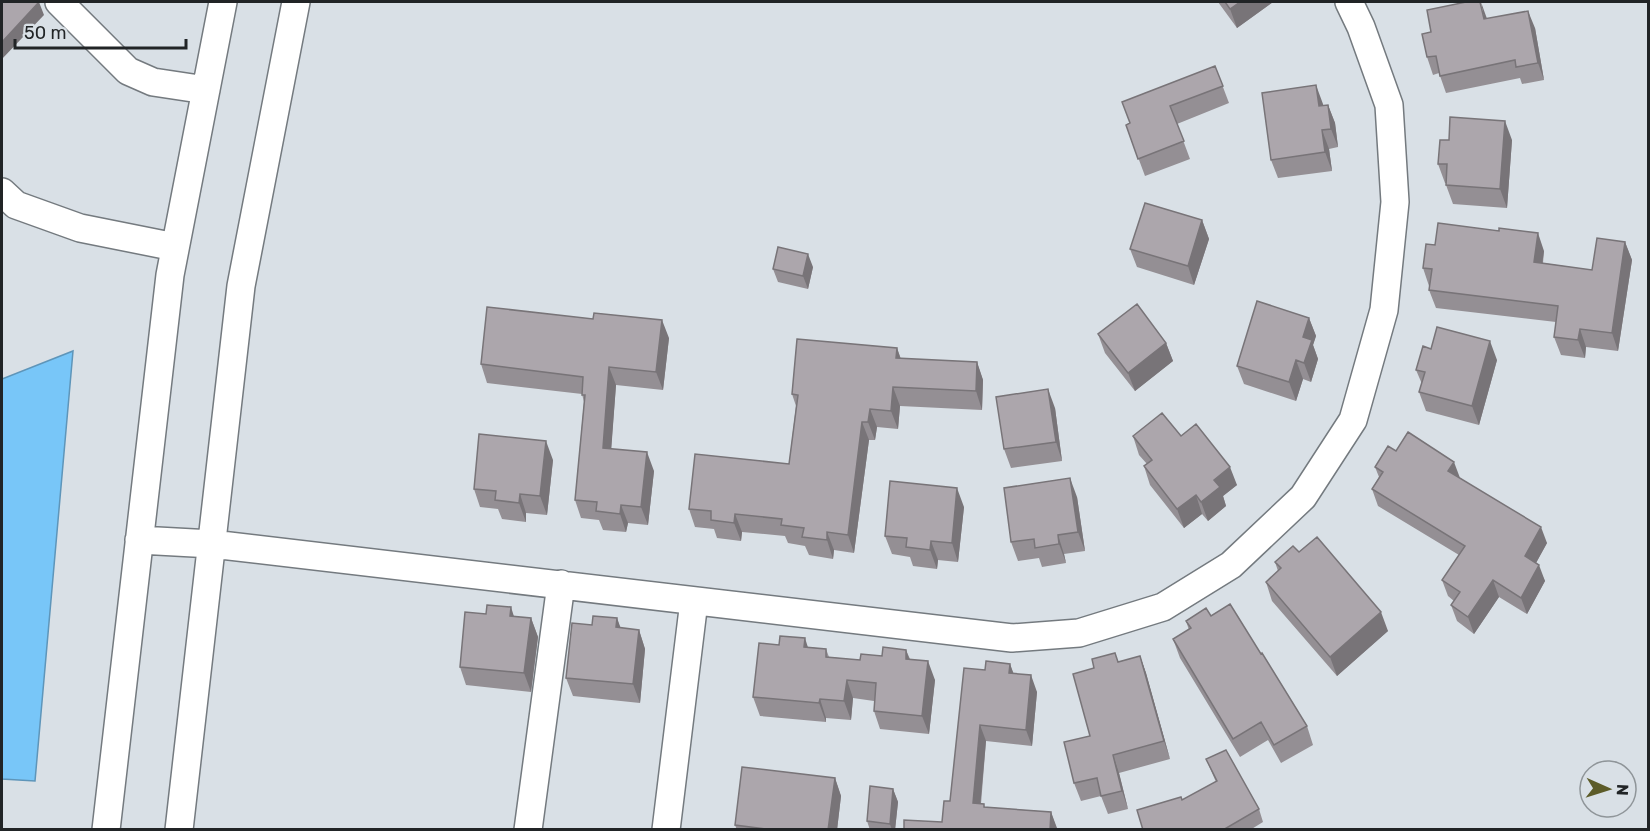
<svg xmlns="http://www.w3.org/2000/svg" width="1650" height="831" viewBox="0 0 1650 831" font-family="Rubik,sans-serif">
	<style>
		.water { fill: #78c6f8; stroke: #5e95b9; stroke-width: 1.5 }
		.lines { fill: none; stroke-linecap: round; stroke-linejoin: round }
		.minor-casing { stroke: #747a7f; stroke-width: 30 }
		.minor { stroke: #fff; stroke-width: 27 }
		.wall { fill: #948f94 }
		.shaded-wall { fill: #787478 }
		.building { fill: #aca6ac; stroke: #787478; stroke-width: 1.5 }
	</style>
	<rect width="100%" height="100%" fill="#d9e0e6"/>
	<path class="water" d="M73 351 35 781 2 779V379Z"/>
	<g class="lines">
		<defs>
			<path id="minor" d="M59 2 128 71 153 82 206 90
				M2 192 16 205 80 228 175 247
				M139 540 212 544 1012 638 1079 633 1163 607 1231 565 1303 497 1353 420 1384 310 1395 202 1389 105 1361 27 1349 2
				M106 830 170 275 223 2
				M179 830 241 286 296 2
				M528 830 561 584
				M666 830 694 601"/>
		</defs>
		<use href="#minor" class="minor-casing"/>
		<use href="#minor" class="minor"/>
	</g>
	<path class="wall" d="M1218 2H1273L1237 28Z
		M1486 16 1487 19 1535 28 1544 80 1522 84 1520 78 1446 93 1439 73 1433 75 1427 57 1431 32Z
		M1215 66 1229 103 1177 124 1190 159 1145 176 1126 125 1130 124Z
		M1323 105H1328L1335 123 1338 147 1329 149 1332 171 1278 178 1271 160Z
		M1449 140H1512L1507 208 1453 204 1446 185V183H1445L1438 164Z
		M1202 220 1209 239 1194 285 1137 267 1130 249Z
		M1625 242 1632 260 1618 351 1586 347 1585 358 1561 355 1554 337 1556 322 1436 308 1429 290V286L1423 268 1435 245 1544 251 1543 263 1592 270Z
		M813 267 808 289 778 282 773 269Z
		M1309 318 1316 336 1313 345 1318 359 1311 382 1303 379 1296 401 1244 384 1237 366Z
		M1098 334 1166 343 1173 361 1135 391 1105 353Z
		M669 338 663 390 616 385 611 449 654 471 648 525 628 523 626 532 603 530 599 520 581 518 575 500 584 402 582 394 487 383 481 364Z
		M897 348 901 359 977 362 983 380 982 410 900 406 898 429 877 427 875 440H869L854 553 834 550 833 559 809 555 805 546 788 543 785 536 742 532 741 541 717 538 714 529 695 527 689 509 789 464 796 406 792 394Z
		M1431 349 1497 360 1479 425 1426 411 1419 392 1422 384 1416 370Z
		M1055 408 1062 461 1011 468 1004 449Z
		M1133 436H1181L1237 485 1223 496 1226 506 1208 521 1202 514 1184 528 1150 485 1144 466 1147 464 1139 455Z
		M1396 451 1460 478 1547 543 1536 563 1545 581 1527 614 1499 597 1474 634 1457 621 1451 605 1454 601 1448 596 1442 580 1459 555 1378 506 1372 489 1379 477 1375 467Z
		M553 460 547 515 526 513V522L502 519 498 509 480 507 474 489Z
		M1077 497 1085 551 1064 554 1066 563 1042 567 1039 558 1018 561 1011 542Z
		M964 507 958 562 938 560 937 569 913 566 910 557 892 554 885 536Z
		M1299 552 1388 631 1337 676 1272 601 1266 582 1278 571 1275 562Z
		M1211 616 1307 726 1313 745 1281 763 1268 740 1240 757 1180 658 1173 639 1189 630 1186 621Z
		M514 617 531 618 538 637 531 692 466 685 460 667Z
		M617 618 620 628 639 630 645 649 640 703 573 696 566 678 592 625Z
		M808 647 826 649 829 657 860 660 882 656 906 650 910 659 935 680 929 734 880 729 874 711V701L853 698 851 720 826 718V722L760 716 753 697Z
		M1140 656 1146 673 1170 759 1119 773 1128 809 1108 814 1101 796 1081 801 1074 783 1090 736 1119 662Z
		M1010 664 1013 673 1037 692 1032 746 986 741 981 804 985 807 1051 812 1057 830H904L942 822 950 801 985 670Z
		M1206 759 1259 809 1263 822 1250 830H1143L1183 800 1216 782Z
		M835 778 841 796 837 830H737L735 825Z
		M893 789 898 802 895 830H870L867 821Z"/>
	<path class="shaded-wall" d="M39 2 44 15 2 59V42Z
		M1240 2H1273L1237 28 1230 9Z
		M1481 2 1486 16 1490 36 1484 19Z
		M1528 11 1535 28 1544 80 1538 63Z
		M1316 85 1323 104 1326 125 1319 106Z
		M1328 105 1335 123 1338 147 1331 129Z
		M1505 121 1512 140 1507 208 1500 189Z
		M1322 130 1329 149 1332 171 1325 152Z
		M1202 220 1209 239 1194 285 1188 266Z
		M1538 233 1544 251 1540 280 1534 262Z
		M1625 242 1632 260 1618 351 1612 333Z
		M808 254 813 267 808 289 803 276Z
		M1309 318 1316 336 1313 345 1318 359 1311 382 1304 363 1303 337Z
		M662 320 669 338 663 390 656 372Z
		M1580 329 1586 347 1585 358 1578 340Z
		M1490 341 1497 360 1479 425 1472 406Z
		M1166 343 1173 361 1135 391 1128 373Z
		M897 348 903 366 896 358Z
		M1296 360 1303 379 1296 401 1289 382Z
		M977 362 983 380 982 410 976 391Z
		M609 367 616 385 610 466 603 448Z
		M893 387 900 406 898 429 891 411Z
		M1048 389 1055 408 1062 461 1056 442Z
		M870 409 877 427 875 440 868 422Z
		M862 422 869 440 854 553 848 535Z
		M546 441 553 460 547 515 540 496Z
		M647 452 654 471 648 525 641 507Z
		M1454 462 1460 478 1448 471Z
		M1230 467 1237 485 1223 496 1226 506 1208 521 1201 502 1214 480Z
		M1070 478 1077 497 1085 551 1078 532Z
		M957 488 964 507 958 562 952 543Z
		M520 494 526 513V522L519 503Z
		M1196 495 1202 514 1184 528 1177 509Z
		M621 505 628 523 626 532 620 514Z
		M735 514 742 532 741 541 734 523Z
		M1541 527 1547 543 1531 572 1525 556Z
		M827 532 834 550 833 559 827 540Z
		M1058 535 1064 554 1066 563 1059 544Z
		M931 541 938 560 937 569 930 550Z
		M1539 565 1545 581 1527 614 1521 598Z
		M1493 580 1499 597 1474 634 1468 617Z
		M511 607 517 626 510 616Z
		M1381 612 1388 631 1337 676 1330 657Z
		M531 618 538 637 531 692 524 673Z
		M617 618 624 637 616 627Z
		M639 630 645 649 640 703 633 684Z
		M805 638 811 657 804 647Z
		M906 650 913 669 906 659Z
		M1140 656 1146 673 1170 759 1164 741Z
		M928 661 935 680 929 734 922 716Z
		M1010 664 1016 680 1009 673Z
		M1031 675 1037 692 1032 746 1026 730Z
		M847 680 853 698 851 720 844 701Z
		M820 699 826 718V722L819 703Z
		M980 725 986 741 979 819 973 803Z
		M1113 755 1119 773 1128 809 1122 791Z
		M835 778 841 796 837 830H828Z
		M893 789 898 802 895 830H892L890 824Z
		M1051 812 1057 828V830H1050Z"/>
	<path class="building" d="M2 2H39L2 42Z
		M1225 2H1240L1230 9Z
		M1466 2H1480L1484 19 1528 11 1538 63 1516 67 1515 60 1440 76 1436 56 1427 57 1422 34 1431 32 1427 10Z
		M1215 66 1223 86 1170 106 1184 141 1138 159 1126 125 1130 123 1122 102Z
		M1316 85 1319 106 1328 105 1331 129 1322 130 1325 152 1271 160 1262 93Z
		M1450 117 1505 121 1500 189 1446 185 1447 164H1438L1440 140H1449Z
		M1145 203 1202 220 1188 266 1130 249Z
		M1438 223 1499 231V228L1538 233 1534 262 1592 270 1597 238 1625 242 1612 333 1580 329 1578 340 1554 337 1558 306 1429 290 1432 269 1423 268 1426 244 1435 245Z
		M778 247 808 254 803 276 773 269Z
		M1257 301 1309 318 1303 337 1312 340 1304 363 1296 360 1289 382 1237 366Z
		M1137 304 1166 343 1128 373 1098 334Z
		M487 307 593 319 594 313 662 320 656 372 609 367 603 448 647 452 641 507 621 505 620 514 596 511 597 502 575 500 585 395H582L583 377 481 364Z
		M1437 327 1490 341 1472 406 1419 392 1425 372 1416 370 1423 346 1431 349Z
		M797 339 897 348 896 358 977 362 976 391 893 387 891 411 870 409 868 422H862L848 535 827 532V540L802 537 804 528 781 525 782 519 735 514 734 523 711 520V511L689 509 695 454 789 464 798 395 792 394Z
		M1048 389 1056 442 1004 449 996 397Z
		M1162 413 1181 436 1196 424 1230 467 1214 480 1220 487 1201 502 1196 495 1177 509 1144 466 1152 460 1133 436Z
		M1408 432 1454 462 1448 471 1541 527 1525 556 1539 565 1521 598 1493 580 1468 617 1451 605 1460 592 1442 580 1465 546 1372 489 1383 472 1375 467 1388 446 1396 451Z
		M479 434 546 441 540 496 520 494 519 503 495 500 496 491 474 489Z
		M1070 478 1078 532 1058 535 1059 544 1035 548 1034 539 1011 542 1004 488Z
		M890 481 957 488 952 543 931 541 930 550 906 547 907 538 885 536Z
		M1317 537 1381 612 1330 657 1266 582 1281 568 1275 562 1293 546 1299 552Z
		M1230 604 1261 654 1262 653 1307 726 1274 745 1261 722 1233 739 1173 639 1191 628 1186 621 1206 608 1211 616Z
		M487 605 511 607 510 616 531 618 524 673 460 667 465 612 486 614Z
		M593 616 617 618 616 627 639 630 633 684 566 678 572 623 592 625Z
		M780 636 805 638 804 647 826 649V657L860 660 861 654 882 656 883 647 906 650V659L928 661 922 716 874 711 876 683 847 680 844 701 820 699 819 703 753 697 759 643 779 645Z
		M1115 653 1118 662 1140 656 1164 741 1113 755 1122 791 1101 796 1097 778 1074 783 1064 742 1090 736 1073 674 1094 668 1092 659Z
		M986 661 1010 664 1009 673 1031 675 1026 730 980 725 973 803 984 804V807L1051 812 1050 830H904V820L942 822 944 801H950L964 668 985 670Z
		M1226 750 1259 809 1223 830H1143L1137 810 1181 797 1182 800 1217 781 1206 759Z
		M742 767 835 778 828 830H773L735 825Z
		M870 786 893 789 890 824 867 821Z"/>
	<rect width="1650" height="831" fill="none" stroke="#212426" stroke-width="6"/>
	<g transform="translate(1608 789) rotate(93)"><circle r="28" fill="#d9e0e6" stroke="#8f9599" stroke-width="1.5"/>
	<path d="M0-4.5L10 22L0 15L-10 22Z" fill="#5c5b28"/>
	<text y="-9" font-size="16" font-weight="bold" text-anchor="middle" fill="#212426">N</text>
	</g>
	<path d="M15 39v9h171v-9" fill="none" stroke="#212426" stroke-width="3"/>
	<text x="24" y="39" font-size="18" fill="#212426" stroke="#d9e0e6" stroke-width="4.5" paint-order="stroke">50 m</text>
</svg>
